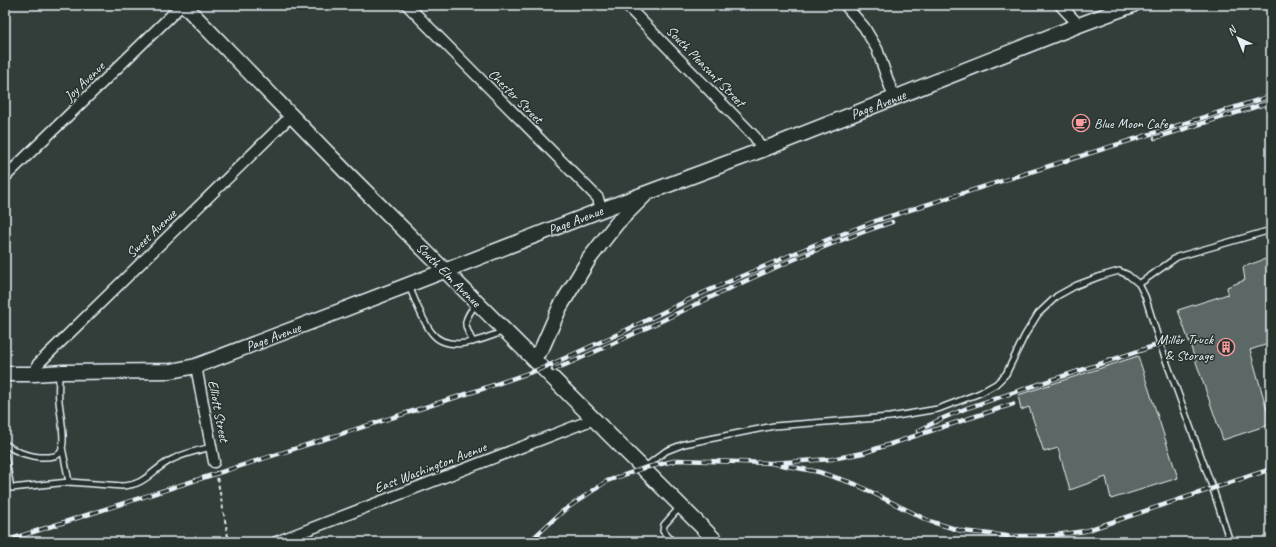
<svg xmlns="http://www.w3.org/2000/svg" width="1276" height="547" viewBox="0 0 1276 547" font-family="Caveat,sans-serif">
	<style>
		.building { fill: #5c6865; stroke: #e8f1f8 }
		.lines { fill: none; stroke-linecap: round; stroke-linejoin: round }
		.lane-casing { stroke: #e8f1f8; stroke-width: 8 }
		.street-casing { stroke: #e8f1f8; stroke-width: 13 }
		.secondary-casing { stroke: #e8f1f8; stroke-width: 17 }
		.path { stroke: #e8f1f8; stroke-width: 2; stroke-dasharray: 4 3; stroke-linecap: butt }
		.lane { stroke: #26332d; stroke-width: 5 }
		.street { stroke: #26332d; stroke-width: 10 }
		.secondary { stroke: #26332d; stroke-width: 14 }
		.rail-casing { stroke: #e8f1f8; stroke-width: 4.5 }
		.rail { stroke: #26332d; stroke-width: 3; stroke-dasharray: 9; stroke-linecap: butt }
		.labels { text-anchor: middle; stroke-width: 3; stroke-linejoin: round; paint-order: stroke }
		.street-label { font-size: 14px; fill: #e8f1f8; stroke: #26332d }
		.poi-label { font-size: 14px; fill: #e8f1f8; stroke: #26332d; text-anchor: start }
	</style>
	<rect width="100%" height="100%" fill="#323e39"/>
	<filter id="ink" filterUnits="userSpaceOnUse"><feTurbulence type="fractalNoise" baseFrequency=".025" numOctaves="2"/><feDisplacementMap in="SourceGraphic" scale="8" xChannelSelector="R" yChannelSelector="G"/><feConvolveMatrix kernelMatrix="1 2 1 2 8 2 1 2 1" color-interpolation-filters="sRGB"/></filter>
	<g filter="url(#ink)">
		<path class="building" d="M1271 257V343L1250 350 1271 424 1223 440 1178 310 1228 294 1227 287 1245 280 1243 267Z
			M1138 356 1178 478 1111 499 1106 477 1070 490 1058 448 1044 452 1029 407 1021 410 1018 395Z"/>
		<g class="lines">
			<defs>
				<path id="lane" d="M1139 284 1177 257 1271 230
					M409 286C415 300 423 322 432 333 448 354 485 339 504 331
					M473 342C463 323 463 321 476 304
					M5 444C16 452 25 455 39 457 44 457 56 458 60 453 67 445 60 413 59 401 58 392 59 383 59 374
					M5 455 11 488 69 482 62 447
					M644 468 666 451 684 444 774 426 890 417 938 409 980 393 996 384 1006 374 1025 335 1038 314 1057 296 1077 285 1101 276 1119 271 1128 275 1139 284 1145 296 1160 344 1213 489 1230 542
					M69 482 122 486C147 485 153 468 173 459 185 453 199 450 212 447
					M673 542 663 531 664 525 680 507"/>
				<path id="street" d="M407 5 598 198 601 210
					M626 5 755 137 762 150
					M845 5 864 27 877 49 894 98
					M1060 5 1079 25
					M5 177 182 5
					M196 366 214 462
					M34 374 38 364 292 115
					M276 542 594 419"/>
				<g id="secondary">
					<path id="s1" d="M184 5 346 172 717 542"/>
					<path d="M533 358 542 348 560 307 589 259 617 223 645 195"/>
					<path id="s2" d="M5 374H34L64 372 171 371 196 366 408 285 601 210 762 150 1079 25 1133 5"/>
				</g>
			</defs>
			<use href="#lane" class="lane-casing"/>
			<use href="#street" class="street-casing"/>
			<use href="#secondary" class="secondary-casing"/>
			<path class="path" d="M216 471 229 542"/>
			<use href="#lane" class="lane"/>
			<use href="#street" class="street"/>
			<use href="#secondary" class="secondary"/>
			<defs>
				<path id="rail" d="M1155 138 1271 102
					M553 370C666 323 774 260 892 222
					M918 431 941 419 967 408 1160 344 1179 339
					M771 463 819 472 855 484 929 521 962 531 1008 536H1048L1085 531 1271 469
					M5 541 482 389 543 368 616 335 705 292 814 245 878 220 1271 96
					M529 542 563 511 607 481 644 468 678 460 771 463 832 459 863 453 1013 404"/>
			</defs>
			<use href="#rail" class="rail-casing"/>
			<use href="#rail" class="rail"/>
		</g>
	</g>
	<defs>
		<symbol id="cafe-ring" viewBox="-11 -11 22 22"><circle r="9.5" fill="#26332d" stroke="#ff9aa2" stroke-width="1.5"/><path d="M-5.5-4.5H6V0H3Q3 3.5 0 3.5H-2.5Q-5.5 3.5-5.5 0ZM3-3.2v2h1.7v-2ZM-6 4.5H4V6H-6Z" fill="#ff9aa2"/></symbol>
		<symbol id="building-ring" viewBox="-11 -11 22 22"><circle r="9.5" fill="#26332d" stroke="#ff9aa2" stroke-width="1.5"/><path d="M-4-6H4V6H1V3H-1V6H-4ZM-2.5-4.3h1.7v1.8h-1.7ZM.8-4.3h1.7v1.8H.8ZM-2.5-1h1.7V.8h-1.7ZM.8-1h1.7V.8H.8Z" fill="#ff9aa2"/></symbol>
	</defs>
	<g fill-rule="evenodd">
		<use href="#cafe-ring" x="1071" y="113" width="20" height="20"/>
		<use href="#building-ring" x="1216" y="337" width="20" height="20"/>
	</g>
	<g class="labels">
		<g class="street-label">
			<text transform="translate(706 66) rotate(46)" y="5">South Pleasant Street</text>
			<text transform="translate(84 81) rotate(-44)" y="5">Joy Avenue</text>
			<text transform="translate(516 96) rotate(45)" y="5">Chester Street</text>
			<text dy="5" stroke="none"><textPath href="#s2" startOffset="922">Page Avenue</textPath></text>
			<text dy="5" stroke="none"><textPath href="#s2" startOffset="598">Page Avenue</textPath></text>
			<text transform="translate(151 233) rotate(-44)" y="5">Sweet Avenue</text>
			<text dy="5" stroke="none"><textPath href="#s1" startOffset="378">South Elm Avenue</textPath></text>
			<text dy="5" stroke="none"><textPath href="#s2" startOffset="274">Page Avenue</textPath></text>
			<text transform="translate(219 411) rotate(79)" y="5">Elliott Street</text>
			<text transform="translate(430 467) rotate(-21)" y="5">East Washington Avenue</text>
		</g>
		<g class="poi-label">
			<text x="1094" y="128">Blue Moon Cafe</text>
			<text x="1213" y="344" text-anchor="end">Miller Truck<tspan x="1213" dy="16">&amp; Storage</tspan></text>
		</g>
	</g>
	<rect width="1276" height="547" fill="none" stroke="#26332d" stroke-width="20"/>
	<rect x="10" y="10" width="1256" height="527" fill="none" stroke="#e8f1f8" stroke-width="1.5" filter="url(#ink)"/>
	<g transform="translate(1238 38) rotate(316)" stroke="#26332d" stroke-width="3" paint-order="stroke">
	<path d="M0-3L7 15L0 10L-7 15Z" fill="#e8f1f8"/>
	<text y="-6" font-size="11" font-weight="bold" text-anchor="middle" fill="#e8f1f8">N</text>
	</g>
</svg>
